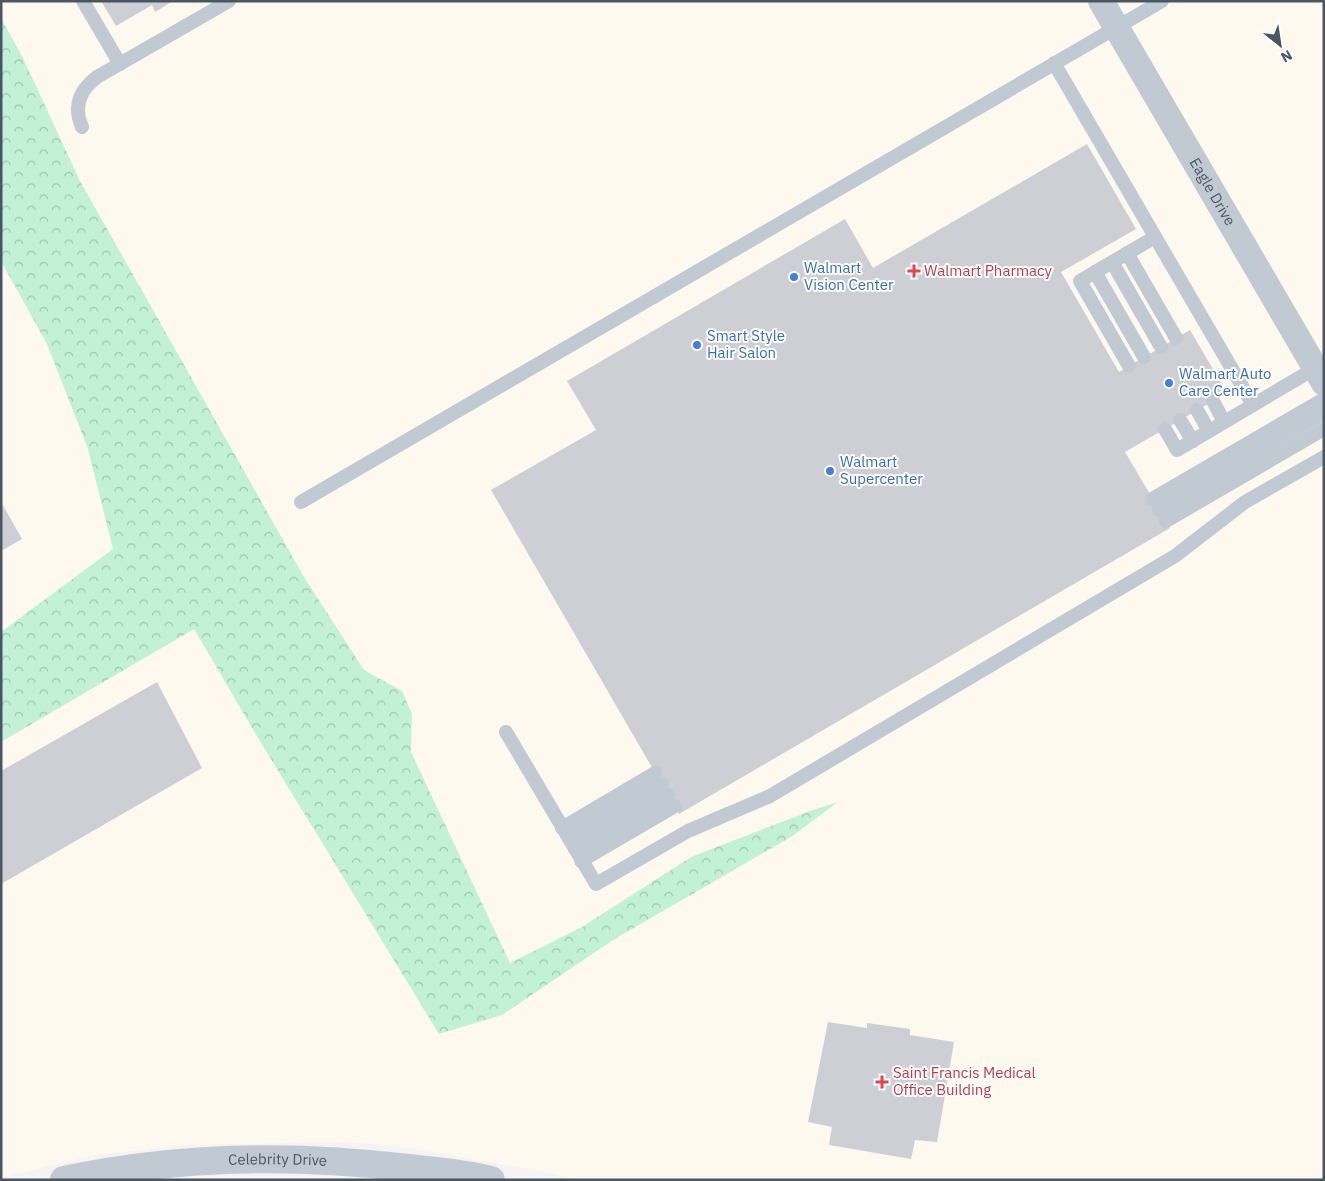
<svg xmlns="http://www.w3.org/2000/svg" width="1325" height="1181" font-family="'IBM Plex Sans',sans-serif">
<defs>
<pattern id="forest-crowns" width="20" height="18" patternUnits="userSpaceOnUse" patternTransform="scale(1.25)"><rect width="20" height="18" fill="#c3f1d5"/><path d="M2 6a3 3 0 1 1 6 0M12 15a3 3 0 1 1 6 0" fill="none" stroke="#a0c6b0"/></pattern>
</defs>
<rect width="100%" height="100%" fill="#f5f3f3"/>
<!-- commercial -->
<polygon fill="#fdf9ef" points="1,1 1324,1 1324,1180 578,1180 540,1171 396,1146 344,1142 188,1145 95,1155 1,1178"/>
<!-- forest -->
<polygon fill="url(#forest-crowns)" points="1,18 23,58 80,181 304,577 364,670 402,691 412,714 411,752 510,963 582,927 691,857 810,811 838,802 791,837 613,940 502,1015 439,1034 258,738 194,629 1,742 1,632 113,549 88,449 47,344 1,261"/>
<!-- building -->
<g fill="#cdcfd5">
<polygon points="101,1 173,1 155,12 152,5 116,26"/>
<polygon points="1087,144 1136,229 1061,272 1119,372 1190,330 1227,393 1125,452 1170,528 679,814 491,490 596,430 567,381 845,219 873,268"/>
<polygon points="1,502 22,539 1,551"/>
<polygon points="157,682 202,768 1,884 1,771"/>
<polygon points="828,1022 867,1028 867,1023 910,1029 910,1035 954,1042 937,1142 915,1140 911,1159 829,1145 832,1127 808,1122"/>
</g>
<g fill="none" stroke-linecap="round" stroke-linejoin="round">
<!-- service -->
<g stroke="#c1cad2" stroke-width="14">
<polyline points="83,1 120,64"/>
<polyline points="1054,63 1253,405"/>
<path d="M82,127c-9,-21 -2,-37 15,-50l132,-76"/>
<polyline points="1127,253 1176,338"/>
<polyline points="1112,262 1161,347"/>
<polyline points="1095,272 1144,357"/>
<polyline points="1129,366 1080,281 1155,237"/>
<polyline points="1213,401 1224,422"/>
<polyline points="1197,410 1209,431"/>
<polyline points="1180,420 1193,441"/>
<polyline points="1165,429 1177,450 1319,366"/>
<polyline points="1152,499 1324,399"/>
<polyline points="301,502 1162,1"/>
<polyline points="1159,510 1324,413"/>
<polyline points="1166,521 1324,429"/>
<polyline points="506,732 596,884 688,831 770,796 1175,556 1245,502 1324,457"/>
<polyline points="562,828 655,773"/>
<polyline points="569,839 662,784"/>
<polyline points="575,849 668,795"/>
<polyline points="581,861 675,806"/>
</g>
<!-- minor -->
<path stroke="#c1cad2" stroke-width="26" id="s1" d="M1101,1l223,382"/>
<!-- tertiary -->
<path stroke="#c1cad2" stroke-width="28" id="s2" d="M64,1180c113,-24 230,-26 344,-12 28,3 56,5 83,12"/>
</g>
<!-- markers -->
<g fill="#e0444e" stroke="#fff" stroke-width="2">
<path d="M911.5 263.5h5v5h5v5h-5v5h-5v-5h-5v-5h5z"/>
<path d="M879.5 1074.5h5v5h5v5h-5v5h-5v-5h-5v-5h5z"/>
</g>
<g fill="#3f7fe0" stroke="#fff" stroke-width="2">
<circle cx="794" cy="277" r="5"/>
<circle cx="697" cy="345" r="5"/>
<circle cx="1169" cy="383" r="5"/>
<circle cx="830" cy="471" r="5"/>
</g>
<g text-anchor="middle" stroke-width="4" stroke-linejoin="round" paint-order="stroke">
<!-- street labels -->
<g font-size="15" fill="#4a5661" stroke="#fff">
<text dy="5" stroke="none"><textPath href="#s1" startOffset="221">Eagle Drive</textPath></text>
<text dy="5" stroke="none"><textPath href="#s2" startOffset="215">Celebrity Drive</textPath></text>
</g>
<!-- shop labels -->
<g font-size="15" fill="#366cbe" stroke="#fff" text-anchor="start">
<text x="804" y="273">Walmart<tspan x="804" dy="17">Vision Center</tspan></text>
<text x="707" y="341">Smart Style<tspan x="707" dy="17">Hair Salon</tspan></text>
<text x="1179" y="379">Walmart Auto<tspan x="1179" dy="17">Care Center</tspan></text>
<text x="840" y="467">Walmart<tspan x="840" dy="17">Supercenter</tspan></text>
</g>
<!-- health labels -->
<g font-size="15" fill="#be3a42" stroke="#fff" text-anchor="start">
<text x="924" y="276">Walmart Pharmacy</text>
<text x="893" y="1078">Saint Francis Medical<tspan x="893" dy="17">Office Building</tspan></text>
</g>
</g>
<!-- border -->
<rect width="1325" height="1181" fill="none" stroke="#4a5661" stroke-width="5"/>
<!-- north arrow -->
<g transform="translate(1280 45) rotate(150)" stroke="#ffffff" stroke-width="4" paint-order="stroke">
<path d="M0-4L9 19L0 12L-9 19Z" fill="#4a5661"/>
<text y="-8" font-size="14" font-weight="bold" text-anchor="middle" fill="#4a5661">N</text>
</g>
</svg>
